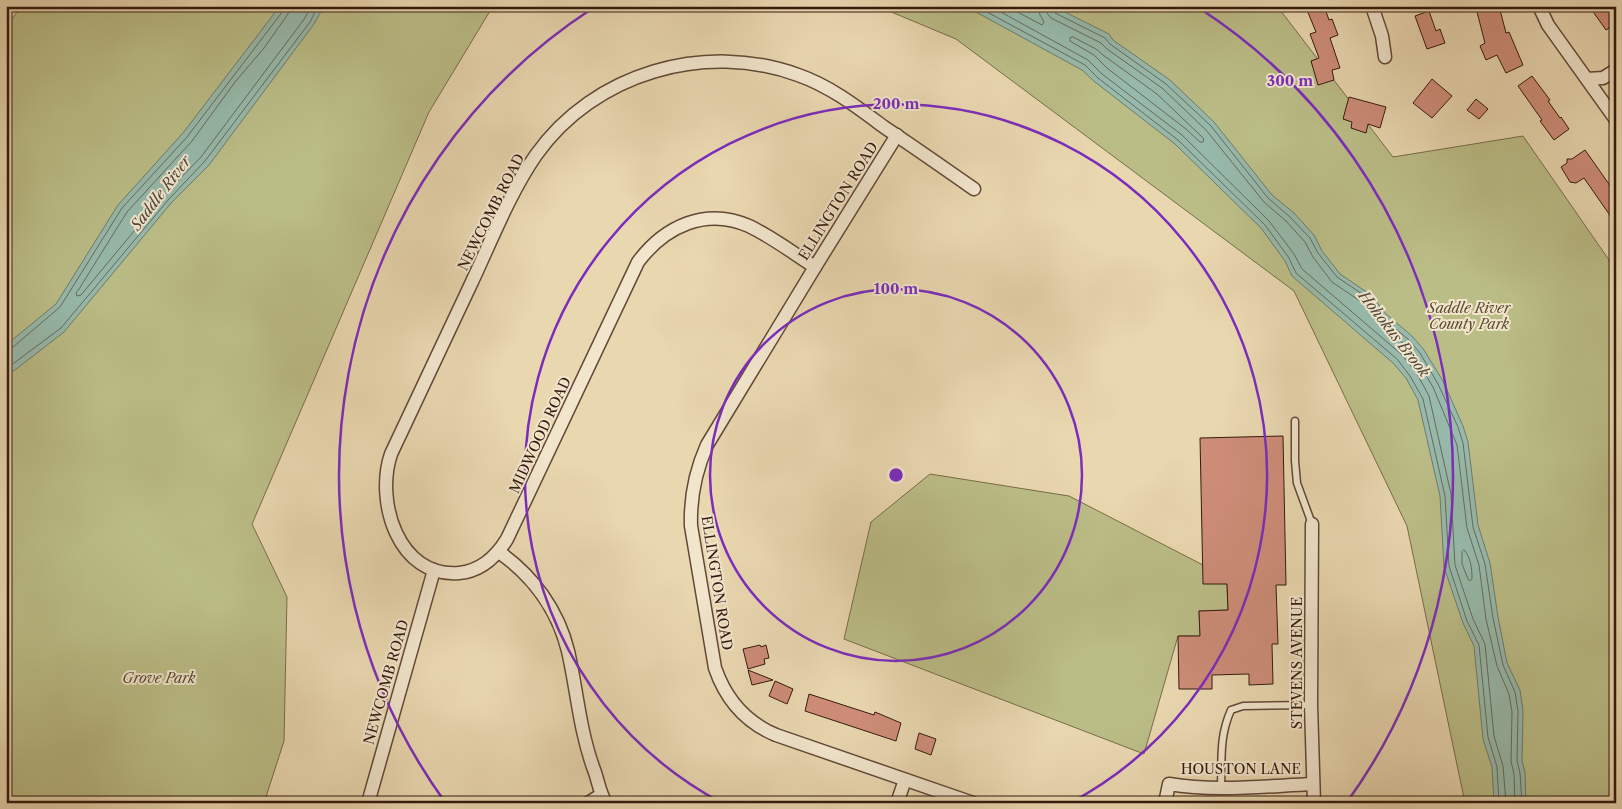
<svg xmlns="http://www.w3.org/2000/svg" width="1622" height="809" font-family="'Libre Caslon Text',serif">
<rect width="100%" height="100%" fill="#e9d7b0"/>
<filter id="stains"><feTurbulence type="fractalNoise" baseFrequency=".004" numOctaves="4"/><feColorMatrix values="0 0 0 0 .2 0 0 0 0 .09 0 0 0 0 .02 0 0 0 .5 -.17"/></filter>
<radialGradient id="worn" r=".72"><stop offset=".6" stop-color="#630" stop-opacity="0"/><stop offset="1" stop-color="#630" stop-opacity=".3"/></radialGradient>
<!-- green -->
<g fill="#bbbd87" stroke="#786b4a">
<polygon points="21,6 493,6 429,112 252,524 287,597 284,741 264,803 6,803 6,28"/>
<polygon points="877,6 1277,6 1393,157 1523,136 1616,270 1616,803 1465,803 1407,526 1294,291 956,39"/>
<polygon points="930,474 1069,496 1203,565 1227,584 1228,610 1199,611 1200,636 1178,636 1144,754 844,639 871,522"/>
</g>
<!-- water -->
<g fill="#97baac" stroke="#707a6d">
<polygon points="280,6 324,6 314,24 209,165 172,202 64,332 15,370 6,375 6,345 56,304 118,205 183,133"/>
<polygon points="965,6 1053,6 1109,34 1113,40 1170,80 1214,122 1272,195 1294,213 1314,235 1322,251 1340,274 1371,295 1386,314 1412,336 1424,350 1443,381 1463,426 1468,442 1478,525 1490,563 1498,617 1507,663 1520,690 1523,711 1522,761 1525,772 1526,803 1494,803 1492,767 1483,739 1474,646 1463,623 1444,567 1440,496 1418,400 1406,378 1393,363 1292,276 1285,261 1261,228 1175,144 1095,82 1082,70"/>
</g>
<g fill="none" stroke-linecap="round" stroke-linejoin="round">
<!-- shore -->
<g stroke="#666a5d" stroke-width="1">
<polyline points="290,6 288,14 264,48 235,82 192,141 127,212 79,289 76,293 77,296 81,295 164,195 201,157 305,18 311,6"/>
<polyline points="976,6 1085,65 1098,78 1178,140 1265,225 1289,258 1296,273 1397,359 1410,376 1423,399 1445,496 1449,566 1467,621 1479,645 1488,737 1497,767 1499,803"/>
<polyline points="990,6 1088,60 1102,74 1182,135 1269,221 1294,254 1302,269 1401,354 1416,372 1429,396 1451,494 1455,565 1473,619 1485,644 1494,736 1503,766 1506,803"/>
<polyline points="1006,6 1042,25 1044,22 1040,15 1038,6"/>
<polyline points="1046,6 1047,13 1051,18 1101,43 1107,49 1162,88 1206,130 1264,202 1286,221 1305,242 1313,257 1332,282 1363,303 1378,322 1404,344 1415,357 1433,387 1457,445 1467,528 1479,565 1486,619 1497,666 1509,694 1512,712 1511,761 1514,774 1515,803"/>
<polyline points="1052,6 1055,13 1105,38 1110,44 1166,84 1211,126 1268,198 1290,217 1310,238 1318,253 1337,277 1368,298 1382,318 1408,339 1420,353 1438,384 1458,427 1463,443 1473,527 1485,564 1493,618 1503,665 1515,692 1518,711 1517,761 1520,773 1522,803"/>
<polygon points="1073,37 1096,49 1103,55 1157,94 1200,135 1204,139 1203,142 1200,142 1186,129 1107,68 1094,55 1070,41 1070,38"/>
<polyline points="6,349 13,347 60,307 122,208 187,137 283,11 284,6"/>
<polyline points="6,369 61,328 169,199 205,161 310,22 318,6"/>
<path d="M1464,550c7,7 8,19 8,29l-2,2 -2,-2 -6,-15v-12z"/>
</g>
</g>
<!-- building -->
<g fill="#ce8d79" stroke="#35190e">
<polygon points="1317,6 1324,6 1329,20 1332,19 1338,35 1330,38 1340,68 1332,70 1334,80 1318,85 1311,61 1319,58 1310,34 1316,32 1307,10"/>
<polygon points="1482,6 1499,6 1506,33 1509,32 1523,65 1506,73 1497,55 1486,60 1480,46 1485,43 1477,12 1483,10"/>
<polygon points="1589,6 1609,6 1616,17 1616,24 1606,30"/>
<polygon points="1429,11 1436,31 1440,29 1445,43 1427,49 1415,16"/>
<polygon points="1532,76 1550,100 1548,101 1560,118 1561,117 1569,129 1554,140 1540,121 1542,120 1518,86"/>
<polygon points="1432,79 1452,96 1432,118 1413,103"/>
<polygon points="1349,97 1386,107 1380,128 1368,124 1366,133 1351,128 1352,122 1343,119"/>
<polygon points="1476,99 1488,109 1479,119 1467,110"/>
<polygon points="1585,150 1616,194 1616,224 1584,178 1576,183 1570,182 1561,167 1567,163 1567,159 1572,159"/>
<polygon points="1283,436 1286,585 1276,585 1278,644 1272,644 1273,684 1249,685 1249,674 1212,675 1212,689 1179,689 1178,636 1200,636 1199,611 1228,610 1227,584 1203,584 1200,438"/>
<polygon points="760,645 761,647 766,645 769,658 764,659 765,664 748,669 743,649"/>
<polygon points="748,670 773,680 752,685"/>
<polygon points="775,681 793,689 787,704 769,696"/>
<polygon points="809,694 874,715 875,712 901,723 896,741 805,711"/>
<polygon points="919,733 936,739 931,755 915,749"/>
</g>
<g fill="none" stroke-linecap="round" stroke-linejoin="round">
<defs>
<g id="lane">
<polyline points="1295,421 1295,461 1297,483 1312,524"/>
<path d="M1221,787c1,-28 -2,-50 10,-77l12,-4 68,-1"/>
</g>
<g id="street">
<polyline points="1372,6 1382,36 1385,57"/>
<polyline points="1539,6 1548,25 1616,120"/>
<polyline points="1587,79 1603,78 1616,70"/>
<path d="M897,135l-82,132 -108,178c-12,27 -17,52 -16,81l24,142c11,32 30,54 61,67l197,68"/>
<path d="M815,267c-22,-14 -43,-30 -66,-41 -43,-19 -84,0 -111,36l-131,277c-11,18 -26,32 -48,34 -61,5 -84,-72 -68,-119 26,-56 53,-112 79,-168 20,-42 39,-92 66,-131 58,-82 169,-114 262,-80 32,11 59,32 86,52 30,20 60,41 90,62"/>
<polyline points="1312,524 1311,705 1314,803"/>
<path d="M499,552c34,24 59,58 69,99 9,39 11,76 25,116 5,12 6,25 13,36"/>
<polyline points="368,803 434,570"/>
<polyline points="588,803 601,795"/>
<polyline points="897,803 905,780"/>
<path d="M1165,803l4,-19c47,8 97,2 144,0"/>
</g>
</defs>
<!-- lane casing -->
<use href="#lane" stroke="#624836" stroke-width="9"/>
<!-- street casing -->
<use href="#street" stroke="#624836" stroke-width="15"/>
<!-- lane -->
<use href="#lane" stroke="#f1e5cc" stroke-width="6"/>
<!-- street -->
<use href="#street" stroke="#f1e5cc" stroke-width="12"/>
</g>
<!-- distance rings -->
<g fill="none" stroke="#7b2cbf" stroke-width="2.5">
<circle cx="896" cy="475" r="186"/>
<path d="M722 803A371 371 0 1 1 1070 803"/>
<path d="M445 802A557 557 0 0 1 593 8M1199 8A557 557 0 0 1 1347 802"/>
</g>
<g text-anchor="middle" stroke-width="4" stroke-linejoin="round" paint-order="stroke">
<!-- street labels -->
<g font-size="14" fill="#35190e" stroke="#f1e5cc">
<text transform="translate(838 201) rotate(-58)" y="5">ELLINGTON ROAD</text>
<text transform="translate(491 212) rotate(-63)" y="5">NEWCOMB ROAD</text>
<text transform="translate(540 435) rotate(-65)" y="5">MIDWOOD ROAD</text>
<text transform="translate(717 583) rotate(81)" y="5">ELLINGTON ROAD</text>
<text transform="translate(1297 663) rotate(-90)" y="5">STEVENS AVENUE</text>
<text transform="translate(386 682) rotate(-74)" y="5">NEWCOMB ROAD</text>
<text x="1241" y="774">HOUSTON LANE</text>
</g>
<!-- park labels -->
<g font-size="14" font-style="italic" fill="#5d4a32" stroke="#f1e5cc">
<text x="1469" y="313">Saddle River<tspan x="1469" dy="16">County Park</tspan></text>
<text x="159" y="683">Grove Park</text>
</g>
<!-- water labels -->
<g font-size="15" font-style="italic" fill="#52493d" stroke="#f1e5cc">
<text transform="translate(161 193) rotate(-53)" y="5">Saddle River</text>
<text transform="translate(1394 334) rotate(52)" y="5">Hohokus Brook</text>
</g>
</g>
<circle cx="896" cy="475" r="8" fill="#7b2cbf" stroke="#f1e5cc" stroke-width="2.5"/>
<g font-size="15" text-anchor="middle" font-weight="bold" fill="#7b2cbf" stroke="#f1e5cc" stroke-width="4" stroke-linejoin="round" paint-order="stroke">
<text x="1290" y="86">300 m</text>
<text x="896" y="109">200 m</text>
<text x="896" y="294">100 m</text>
</g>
<!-- margin -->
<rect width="1622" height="809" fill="none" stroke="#e9d7b0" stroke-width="25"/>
<rect x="8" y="8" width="1607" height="794" fill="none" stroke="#35190e" stroke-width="2.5"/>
<rect x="12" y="12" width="1597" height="784" fill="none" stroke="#35190e"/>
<rect width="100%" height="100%" filter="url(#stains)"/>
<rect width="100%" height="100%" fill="url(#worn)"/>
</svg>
